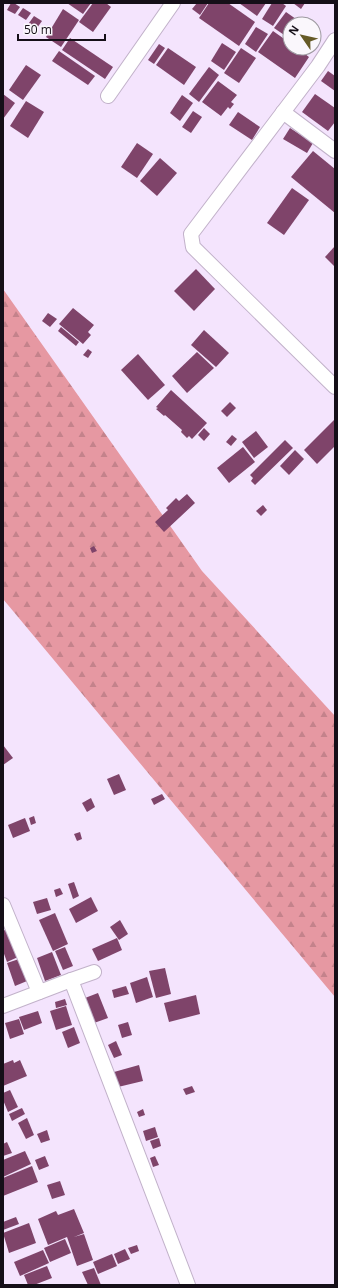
<svg xmlns="http://www.w3.org/2000/svg" width="338" height="1288" font-family="'Open Sans',sans-serif">
<defs>
<pattern id="forest-firs" width="22" height="20" patternUnits="userSpaceOnUse"><rect width="22" height="20" fill="#e698a2"/><path d="M5 1l3.5 6h-7zM16 11l3.5 6h-7z" fill="#c4828b"/></pattern>
</defs>
<rect width="100%" height="100%" fill="#f4e4fd"/>
<!-- forest -->
<polygon fill="url(#forest-firs)" points="3,289 202,571 335,716 335,997 3,599"/>
<!-- building -->
<g fill="#7f446a">
<polygon points="11,3 14,3 20,7 15,14 7,10"/>
<polygon points="67,3 91,3 83,14"/>
<polygon points="93,3 106,3 111,7 93,32 79,22"/>
<polygon points="197,3 208,3 200,15 192,9"/>
<polygon points="209,3 228,3 255,22 239,46 199,18"/>
<polygon points="239,3 266,3 257,16"/>
<polygon points="272,3 282,3 286,6 273,26 262,19"/>
<polygon points="293,3 305,3 301,9"/>
<polygon points="23,8 31,13 26,20 18,15"/>
<polygon points="63,9 79,20 61,47 46,37"/>
<polygon points="286,12 303,24 290,24 290,39 274,28"/>
<polygon points="34,16 42,21 37,28 29,23"/>
<polygon points="256,27 268,34 256,52 245,44"/>
<polygon points="273,31 290,43 290,48 297,48 309,57 295,78 258,52"/>
<polygon points="70,38 113,67 105,79 62,50"/>
<polygon points="222,43 236,52 224,70 211,61"/>
<polygon points="159,44 165,48 154,64 148,60"/>
<polygon points="168,48 196,67 184,85 156,65"/>
<polygon points="241,48 256,58 239,83 224,73"/>
<polygon points="59,51 95,76 88,85 52,61"/>
<polygon points="26,65 41,75 23,100 9,90"/>
<polygon points="209,67 219,75 199,102 189,94"/>
<polygon points="328,71 335,76 335,91 321,81"/>
<polygon points="218,81 237,95 231,102 234,104 230,109 228,107 221,116 202,102"/>
<polygon points="3,94 15,103 3,119"/>
<polygon points="315,94 335,108 335,122 328,131 302,112"/>
<polygon points="182,95 193,103 180,121 170,113"/>
<polygon points="26,101 44,112 28,138 10,126"/>
<polygon points="193,111 202,117 191,133 182,127"/>
<polygon points="238,112 260,127 252,140 229,125"/>
<polygon points="290,128 313,143 307,153 283,139"/>
<polygon points="137,143 153,154 137,178 121,167"/>
<polygon points="313,151 335,169 335,213 291,177"/>
<polygon points="160,158 177,173 157,196 140,181"/>
<polygon points="292,188 309,200 284,235 267,223"/>
<polygon points="335,246 335,267 325,257"/>
<polygon points="196,269 215,289 194,311 174,291"/>
<polygon points="73,308 94,325 88,332 91,335 83,344 59,324"/>
<polygon points="48,313 57,319 50,327 42,321"/>
<polygon points="61,327 79,342 76,346 58,331"/>
<polygon points="204,330 229,353 216,367 191,345"/>
<polygon points="88,349 92,352 88,358 83,355"/>
<polygon points="197,352 214,368 187,393 172,376"/>
<polygon points="138,354 165,385 148,400 121,370"/>
<polygon points="171,390 207,423 192,439 189,436 187,438 181,432 182,430 165,415 164,416 156,409 158,408 156,407"/>
<polygon points="230,402 236,408 227,417 221,411"/>
<polygon points="335,419 335,446 317,464 304,450"/>
<polygon points="204,428 210,434 204,441 198,435"/>
<polygon points="256,431 268,447 254,458 242,442"/>
<polygon points="232,435 237,439 231,446 226,442"/>
<polygon points="285,440 293,448 255,485 251,481 253,478 250,475"/>
<polygon points="243,447 255,462 229,483 217,468"/>
<polygon points="295,450 304,459 289,475 280,466"/>
<polygon points="187,494 195,503 164,532 155,522 168,510 166,508 176,498 179,501"/>
<polygon points="263,505 267,510 261,516 256,511"/>
<polygon points="94,546 97,551 92,553 90,548"/>
<polygon points="3,745 13,758 3,765"/>
<polygon points="119,774 126,790 114,795 107,779"/>
<polygon points="162,794 165,799 154,805 151,799"/>
<polygon points="91,798 95,807 87,812 82,803"/>
<polygon points="34,816 36,823 31,825 29,818"/>
<polygon points="25,818 30,831 13,838 8,825"/>
<polygon points="80,832 82,839 77,841 74,834"/>
<polygon points="74,882 79,896 73,899 68,884"/>
<polygon points="60,888 63,894 56,897 54,890"/>
<polygon points="91,897 98,911 76,923 69,909"/>
<polygon points="47,898 51,910 37,914 33,902"/>
<polygon points="55,913 68,944 53,951 39,920"/>
<polygon points="120,920 128,934 119,940 110,927"/>
<polygon points="7,929 18,957 7,962 3,951 3,931"/>
<polygon points="117,938 122,950 98,961 92,949"/>
<polygon points="65,947 73,966 63,970 55,951"/>
<polygon points="52,952 61,975 45,981 37,958"/>
<polygon points="19,959 27,981 15,986 7,963"/>
<polygon points="165,968 171,994 156,998 149,971"/>
<polygon points="147,977 153,997 136,1003 130,983"/>
<polygon points="126,986 129,994 114,998 112,990"/>
<polygon points="98,993 108,1018 94,1023 85,998"/>
<polygon points="196,995 200,1014 169,1022 164,1003"/>
<polygon points="65,999 67,1005 56,1008 55,1002"/>
<polygon points="66,1006 72,1025 56,1030 50,1011"/>
<polygon points="38,1011 42,1023 24,1030 19,1017"/>
<polygon points="19,1019 24,1034 10,1039 5,1023"/>
<polygon points="128,1022 132,1035 122,1038 118,1025"/>
<polygon points="74,1027 80,1043 68,1048 62,1032"/>
<polygon points="116,1041 122,1055 114,1058 108,1045"/>
<polygon points="13,1060 14,1063 20,1060 27,1076 3,1086 3,1064"/>
<polygon points="139,1065 143,1081 118,1087 114,1072"/>
<polygon points="192,1086 195,1092 186,1095 183,1089"/>
<polygon points="10,1090 18,1107 8,1112 3,1100 3,1093"/>
<polygon points="22,1108 25,1114 12,1121 9,1114"/>
<polygon points="143,1109 145,1115 139,1117 137,1112"/>
<polygon points="27,1118 34,1135 26,1139 18,1123"/>
<polygon points="155,1127 158,1137 146,1141 143,1131"/>
<polygon points="47,1130 50,1140 41,1143 37,1134"/>
<polygon points="159,1138 161,1146 153,1149 150,1141"/>
<polygon points="7,1142 12,1153 3,1156 3,1144"/>
<polygon points="25,1151 31,1164 3,1177 3,1160"/>
<polygon points="45,1156 49,1166 39,1170 35,1160"/>
<polygon points="155,1156 159,1165 153,1167 150,1158"/>
<polygon points="32,1166 38,1182 3,1196 3,1178"/>
<polygon points="60,1181 65,1195 52,1199 47,1185"/>
<polygon points="74,1209 84,1233 74,1237 84,1234 93,1260 77,1266 67,1237 48,1245 38,1219 56,1211 58,1215"/>
<polygon points="16,1217 19,1224 3,1230 3,1222"/>
<polygon points="29,1223 36,1243 9,1253 3,1233"/>
<polygon points="65,1239 71,1253 50,1262 44,1248"/>
<polygon points="137,1245 139,1251 131,1254 128,1248"/>
<polygon points="125,1249 130,1259 118,1264 114,1254"/>
<polygon points="43,1250 49,1263 20,1276 14,1262"/>
<polygon points="112,1254 117,1266 98,1274 93,1262"/>
<polygon points="47,1266 52,1278 34,1285 28,1285 24,1275"/>
<polygon points="94,1268 101,1285 88,1285 82,1272"/>
</g>
<g fill="none" stroke-linecap="round" stroke-linejoin="round">
<defs>
<g id="minor">
<polyline points="335,40 318,66 191,234 193,247 335,387"/>
<polyline points="108,96 173,3"/>
<polyline points="283,112 335,151"/>
<polyline points="3,905 39,992"/>
<polyline points="71,980 188,1285"/>
<polyline points="3,1006 71,980 94,972"/>
</g>
</defs>
<!-- minor casing -->
<use href="#minor" stroke="#c2b2ca" stroke-width="16"/>
<!-- minor -->
<use href="#minor" stroke="#fff" stroke-width="14"/>
</g>
<!-- border -->
<rect width="338" height="1288" fill="none" stroke="#150f18" stroke-width="8"/>
<!-- north arrow -->
<g transform="translate(302 36) rotate(304)"><circle r="19" fill="#faf7fc" stroke="#9e9aa1"/>
<path d="M0-3L7 15L0 10L-7 15Z" fill="#655a27"/>
<text y="-6" font-size="11" font-weight="bold" text-anchor="middle" fill="#150f18">N</text>
</g>
<!-- scale -->
<path d="M18 34v6h87v-6" fill="none" stroke="#150f18" stroke-width="2"/>
<text x="24" y="34" font-size="12" fill="#150f18" stroke="#faf7fc" stroke-width="3" paint-order="stroke">50 m</text>
</svg>
